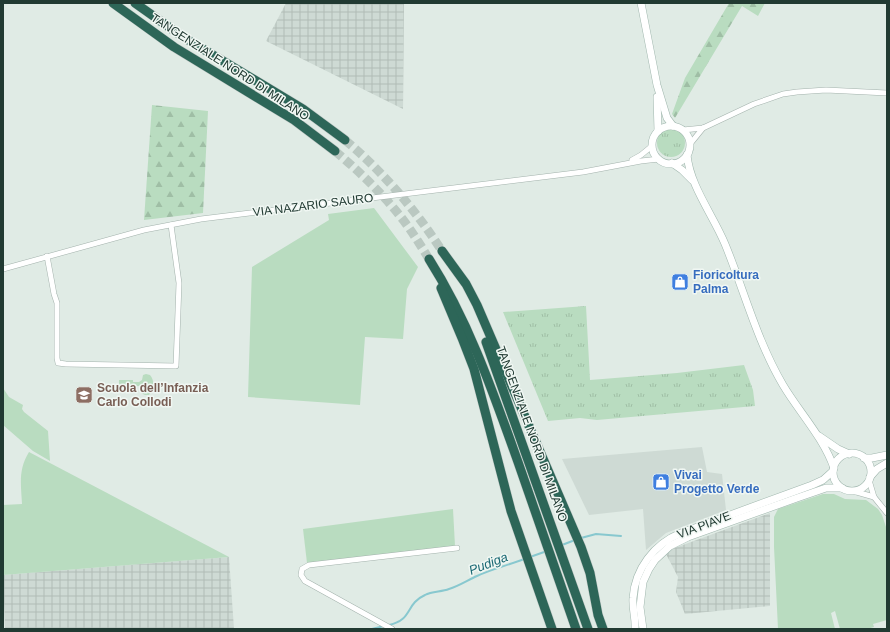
<svg xmlns="http://www.w3.org/2000/svg" width="890" height="632" font-family="Arial,sans-serif">
<defs>
<pattern id="industrial-grid" width="8" height="8" patternUnits="userSpaceOnUse"><rect width="8" height="8" fill="#cedad4"/><path d="M0 4h8M4 0v8" fill="none" stroke="#b1bcb6"/></pattern>
<pattern id="grass-tufts" width="24" height="20" patternUnits="userSpaceOnUse"><rect width="24" height="20" fill="#b9dcc0"/><path d="M3 7l-1-3M5 7V3M7 7l1-3M15 17l-1-3M17 17v-4M19 17l1-3" fill="none" stroke="#9fbea5"/></pattern>
<pattern id="forest-firs" width="22" height="20" patternUnits="userSpaceOnUse"><rect width="22" height="20" fill="#b9dcc0"/><path d="M5 1l3.5 6h-7zM16 11l3.5 6h-7z" fill="#9fbea5"/></pattern>
</defs>
<rect width="100%" height="100%" fill="#e0ebe5"/>
<!-- built -->
<polygon fill="#cedad4" points="702,447 707,472 722,474 726,510 666,533 646,550 643,509 589,515 562,459"/>
<!-- industrial -->
<g fill="url(#industrial-grid)">
<polygon points="286,3 404,3 403,109 266,41"/>
<polygon points="770,513 770,606 685,614 676,592 678,577 666,554 672,549"/>
<polygon points="229,557 234,629 5,629 3,575"/>
</g>
<!-- grass -->
<g fill="url(#grass-tufts)">
<circle cx="671" cy="143" r="14"/>
<polygon points="586,306 590,380 677,373 744,365 753,390 755,406 597,420 580,418 548,421 503,312"/>
</g>
<!-- forest -->
<g fill="url(#forest-firs)">
<polygon points="729,3 765,3 758,16 742,6 675,118 672,114 685,78"/>
<polygon points="152,105 208,111 203,213 144,220"/>
</g>
<!-- green -->
<g fill="#b9dcc0">
<polygon points="374,208 418,267 407,289 403,339 365,337 360,405 248,397 252,267 329,220 328,214"/>
<path d="M146,374l4,1c5,6 4,14 -1,20h-4l-4,-2 -2,-7h-6v6h-18v-7h4v-5h14v2h6l3,-2 1,-5z"/>
<polygon points="3,388 9,397 23,405 22,409 24,412 48,431 50,461 33,451 3,425"/>
<path d="M29,452l200,105 -226,18v-70l19,-1c-1,-20 -4,-34 7,-52z"/>
<polygon points="823,494 834,494 845,499 866,500 878,509 882,515 887,530 887,620 873,624 874,627 867,629 840,629 835,611 831,613 835,629 778,629 774,547 774,517 778,509"/>
<polygon points="453,509 455,546 307,563 303,529"/>
</g>
<g fill="none" stroke-linecap="round" stroke-linejoin="round">
<!-- stream -->
<g stroke="#88c8cf" stroke-width="2">
<polyline points="581,538 596,534 621,536"/>
<polyline points="562,545 575,540"/>
<polyline points="530,557 547,551"/>
<path d="M389,625c24,-5 16,-21 36,-30 7,-4 16,-3 24,-6 10,-3 19,-9 28,-13 15,-7 32,-11 47,-17"/>
<polyline points="372,629 384,626"/>
</g>
<!-- highway-tunnel -->
<g stroke="#bac8c1" stroke-width="9" stroke-dasharray="9 4.5" stroke-linecap="butt">
<path d="M345,140c38,32 70,69 97,111"/>
<path d="M335,151c25,21 49,44 69,70 9,12 17,25 25,38"/>
</g>
<defs>
<g id="street">
<polyline points="683,130 703,128 754,104 783,94 797,92 826,90 887,93"/>
<polyline points="690,144 703,128"/>
<polyline points="632,160 641,155 652,146"/>
<polyline points="47,256 54,294 57,303 57,358 58,363 66,364 176,366 179,283 171,225"/>
<polyline points="3,269 144,230 201,219 583,172 641,161 659,159"/>
<polyline points="869,480 874,497 887,513"/>
<polyline points="853,491 874,497"/>
<polyline points="392,629 305,581 301,575 302,569 309,565 457,548"/>
</g>
<g id="secondary">
<polyline points="641,3 657,85 667,118 673,126"/>
<polyline points="657,97 658,131"/>
<circle cx="671" cy="145" r="19"/>
<path d="M687,155c3,31 26,60 38,89 19,46 32,97 58,141 16,27 40,52 51,83"/>
<polyline points="672,163 682,170 692,180"/>
<polyline points="819,436 838,449 849,454"/>
<circle cx="852" cy="472" r="19"/>
<polyline points="864,458 872,458 887,455"/>
<polyline points="870,477 877,469 887,463"/>
<path d="M635,629c1,-10 -3,-21 -2,-31 2,-29 21,-54 48,-65l131,-48 11,-5 10,-9"/>
<polyline points="643,629 640,607 643,582 649,569 655,560 670,546 688,537 797,498 826,488 842,488"/>
</g>
<g id="highway">
<polyline points="113,3 174,47 294,120 335,151"/>
<polyline points="135,3 183,37 303,109 345,140"/>
<polyline points="442,251 466,284 477,305 581,547 590,573 598,615 603,629"/>
<path d="M429,259c40,63 64,133 89,203 19,56 39,111 58,167"/>
<polyline points="441,288 462,338 474,369 511,511 552,629"/>
<polyline points="486,342 588,629"/>
</g>
</defs>
<!-- street casing -->
<use href="#street" stroke="#a3b2ac" stroke-width="6"/>
<!-- secondary casing -->
<use href="#secondary" stroke="#9fb6ad" stroke-width="8"/>
<!-- highway casing -->
<use href="#highway" stroke="#c1c8c6" stroke-width="10"/>
<!-- street -->
<use href="#street" stroke="#fff" stroke-width="5"/>
<!-- secondary -->
<use href="#secondary" stroke="#fff" stroke-width="7"/>
<!-- highway -->
<use href="#highway" stroke="#2d6658" stroke-width="9"/>
</g>
<!-- icons -->
<defs>
<symbol id="shop-square" viewBox="-11 -11 22 22"><rect x="-9" y="-9" width="18" height="18" rx="4" fill="#3f7fe0" stroke="#f0f7f3"/><path d="M-5-2.5h2.3a2.7 3.5 0 0 1 5.4 0H5L5.5 6h-11ZM-1.5-2.5h3a1.5 2.3 0 0 0-3 0Z" fill="#fff"/></symbol>
<symbol id="school-square" viewBox="-11 -11 22 22"><rect x="-9" y="-9" width="18" height="18" rx="4" fill="#8d6e63" stroke="#f0f7f3"/><path d="M0-5L7-2L0 1L-7-2ZM-4 1L0 2.5L4 1V4Q0 6-4 4Z" fill="#fff"/></symbol>
</defs>
<g fill-rule="evenodd">
<use href="#shop-square" x="670" y="272" width="20" height="20"/>
<use href="#school-square" x="74" y="385" width="20" height="20"/>
<use href="#shop-square" x="651" y="472" width="20" height="20"/>
</g>
<g text-anchor="middle" stroke-width="3" stroke-linejoin="round" paint-order="stroke">
<!-- street labels -->
<g font-size="12" fill="#213a32" stroke="#f0f7f3">
<text transform="translate(230 67) rotate(33)" y="4">TANGENZIALE NORD DI MILANO</text>
<text transform="translate(313 205) rotate(-7)" y="4">VIA NAZARIO SAURO</text>
<text transform="translate(532 434) rotate(70)" y="4">TANGENZIALE NORD DI MILANO</text>
<text transform="translate(704 525) rotate(-21)" y="4">VIA PIAVE</text>
</g>
<!-- shop labels -->
<g font-size="12" font-weight="bold" fill="#366cbe" stroke="#f0f7f3" text-anchor="start">
<text x="693" y="279">Fioricoltura<tspan x="693" dy="14">Palma</tspan></text>
<text x="674" y="479">Vivai<tspan x="674" dy="14">Progetto Verde</tspan></text>
</g>
<!-- education labels -->
<g font-size="12" font-weight="bold" fill="#785e54" stroke="#f0f7f3" text-anchor="start">
<text x="97" y="392">Scuola dell’Infanzia<tspan x="97" dy="14">Carlo Collodi</tspan></text>
</g>
<!-- water labels -->
<g font-size="13" font-style="italic" fill="#1c6a75" stroke="#f0f7f3">
<text transform="translate(488 563) rotate(-21)" y="5">Pudiga</text>
</g>
</g>
<!-- border -->
<rect width="890" height="632" fill="none" stroke="#213a32" stroke-width="8"/>
</svg>
